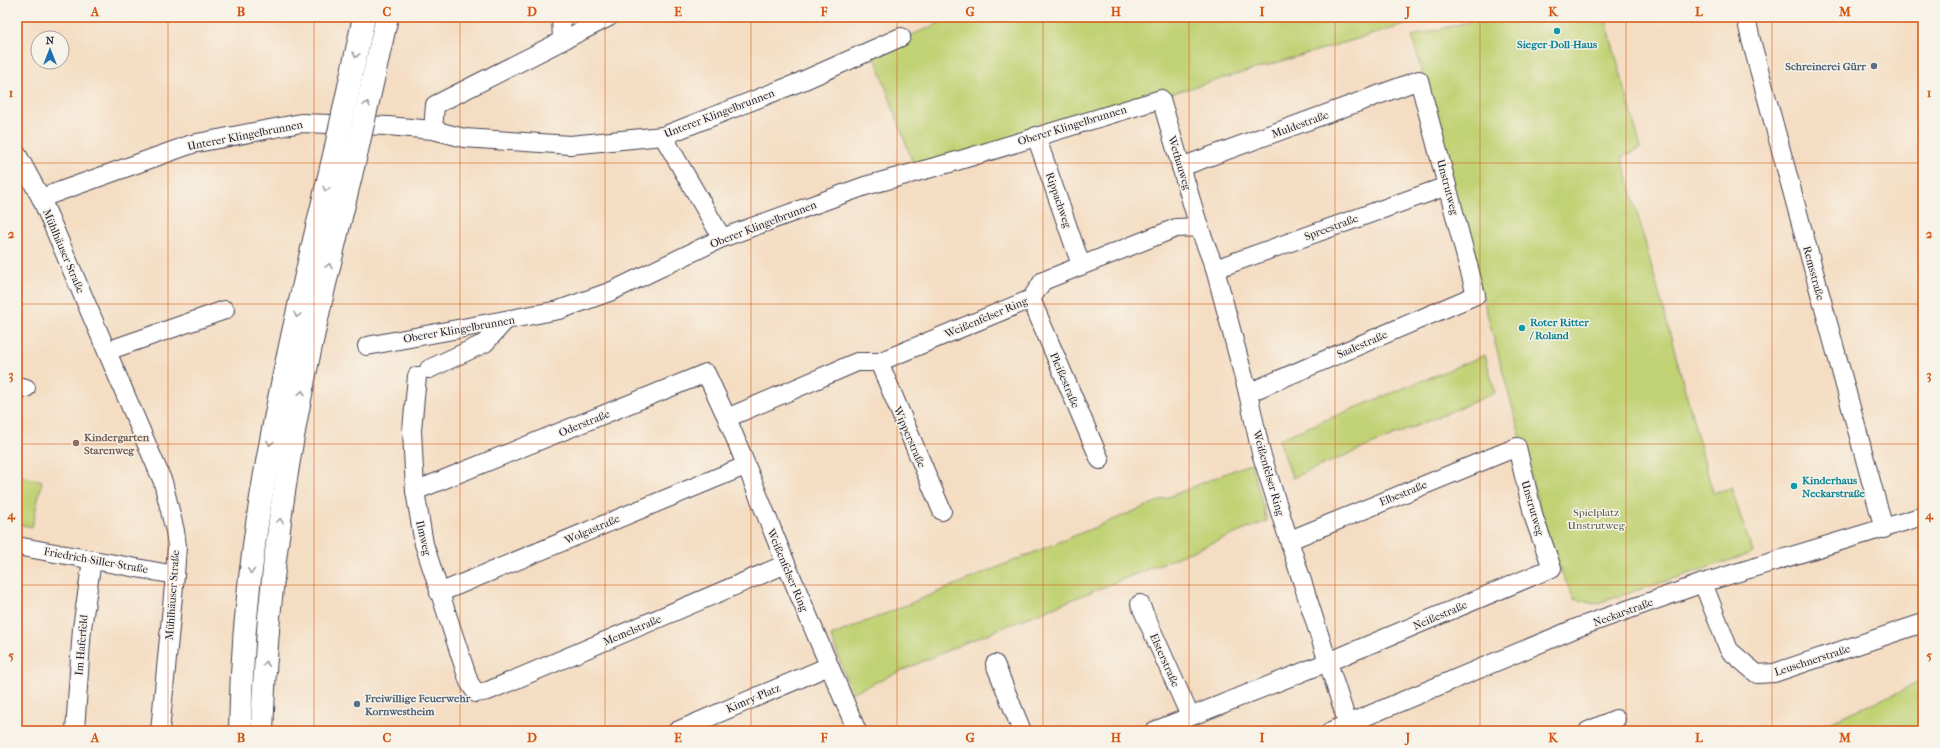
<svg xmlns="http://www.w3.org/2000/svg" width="1940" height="748" font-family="'IM FELL French Canon',serif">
<rect width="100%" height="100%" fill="#f7f3e8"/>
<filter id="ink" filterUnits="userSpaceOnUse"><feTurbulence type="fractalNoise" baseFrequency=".025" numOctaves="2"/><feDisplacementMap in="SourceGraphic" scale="8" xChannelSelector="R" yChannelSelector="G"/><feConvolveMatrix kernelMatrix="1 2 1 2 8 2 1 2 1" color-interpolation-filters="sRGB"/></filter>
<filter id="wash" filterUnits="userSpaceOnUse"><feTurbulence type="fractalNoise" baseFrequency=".012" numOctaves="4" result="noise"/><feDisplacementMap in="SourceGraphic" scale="16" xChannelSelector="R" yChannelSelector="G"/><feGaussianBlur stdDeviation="0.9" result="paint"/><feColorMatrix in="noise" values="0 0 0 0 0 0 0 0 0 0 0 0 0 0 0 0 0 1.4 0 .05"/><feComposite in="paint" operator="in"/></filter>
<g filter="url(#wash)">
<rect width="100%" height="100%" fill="#f4ddc2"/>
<!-- green -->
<g fill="#c1d275" stroke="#727a58">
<polygon points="953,17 1436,17 1408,24 915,169 873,52"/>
<polygon points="1489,17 1605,17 1641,148 1622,157 1713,493 1731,488 1753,553 1595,604 1574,599 1551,550 1412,36"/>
<polygon points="1485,355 1495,393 1292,478 1279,439"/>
<polygon points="1251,463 1267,521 967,642 851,693 831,636"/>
<polygon points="17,475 42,481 32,527 17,524"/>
<polygon points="1923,678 1923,731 1808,731 1901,691"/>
</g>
</g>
<g filter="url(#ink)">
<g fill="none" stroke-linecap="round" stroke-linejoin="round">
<defs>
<g id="minor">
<polyline points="561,17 562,40"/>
<polyline points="1746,17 1751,40 1884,529"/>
<polyline points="433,130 435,105 609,17"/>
<polyline points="663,136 722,238"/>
<polyline points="1036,136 1081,265"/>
<polyline points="17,154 41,198 163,482 175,531 177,546 175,575 160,731"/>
<polyline points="1181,167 1419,80 1476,295 1248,393"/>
<polyline points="41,198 192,144 301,123 388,126 433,130 464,138 570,145 663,136 800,82 901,37"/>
<polyline points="1215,269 1447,186"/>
<polyline points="1031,299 1100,460"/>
<polyline points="367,346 559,310 612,291 722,238 865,186 957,161 1161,99 1199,227"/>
<polyline points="107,351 225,310"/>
<polyline points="879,362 942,511"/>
<polyline points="429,369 485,343 505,321"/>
<polyline points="417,376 412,430 415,491 424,544 469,682 476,693 488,691 786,564"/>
<polyline points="17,386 26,388"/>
<polyline points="415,491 706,373 727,418"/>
<polyline points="17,546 175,575"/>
<polyline points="1703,583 1729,650 1757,674 1774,673 1923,623"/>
<polyline points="439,593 745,466"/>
<polyline points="1140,604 1190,716"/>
<polyline points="995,664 1022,731"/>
<polyline points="75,731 82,628 92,560"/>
<polyline points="677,731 829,666"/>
<polyline points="857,731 786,564 727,418 857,362 879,362 1031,299 1043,281 1176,228 1199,227 1215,269 1248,393 1261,453 1350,731"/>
<polyline points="1154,731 1328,662 1552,568 1534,518 1517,447 1290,540"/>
<polyline points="1331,731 1579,627 1703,583 1923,516"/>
<polyline points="1588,731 1616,719"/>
</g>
<g id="trunk">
<path d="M240,731c1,-64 6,-129 15,-193 18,-130 50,-259 80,-387"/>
<path d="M262,731c3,-89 12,-178 26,-265 17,-105 43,-208 68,-311"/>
</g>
</defs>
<!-- minor casing -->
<use href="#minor" stroke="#423e4f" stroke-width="20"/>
<!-- trunk casing -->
<use href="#trunk" stroke="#423e4f" stroke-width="24"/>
<!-- minor -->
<use href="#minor" stroke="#fff" stroke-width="18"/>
<!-- trunk -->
<use href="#trunk" stroke="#fff" stroke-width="22"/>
<defs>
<g id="trunk-bridge">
<polyline points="335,151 364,17"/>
<polyline points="356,155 387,17"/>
</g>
</defs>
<!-- trunk-bridge casing -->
<use href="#trunk-bridge" stroke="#423e4f" stroke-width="24" stroke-linecap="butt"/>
<!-- trunk-bridge -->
<use href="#trunk-bridge" stroke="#fff" stroke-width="22"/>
</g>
<!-- one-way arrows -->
<defs><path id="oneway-chevron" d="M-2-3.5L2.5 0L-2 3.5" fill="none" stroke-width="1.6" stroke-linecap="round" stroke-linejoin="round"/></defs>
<g stroke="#9c9ca7">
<use href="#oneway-chevron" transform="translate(356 55) rotate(102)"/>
<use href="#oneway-chevron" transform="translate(367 104) rotate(-77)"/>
<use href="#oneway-chevron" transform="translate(326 189) rotate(103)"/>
<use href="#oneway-chevron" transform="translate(329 266) rotate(-77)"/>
<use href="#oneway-chevron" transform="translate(297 315) rotate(103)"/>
<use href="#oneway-chevron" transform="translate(302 393) rotate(-79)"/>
<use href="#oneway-chevron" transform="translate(270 443) rotate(101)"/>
<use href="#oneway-chevron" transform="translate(280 521) rotate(-82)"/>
<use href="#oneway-chevron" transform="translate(251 571) rotate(96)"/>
<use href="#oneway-chevron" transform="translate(266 664) rotate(-86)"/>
</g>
</g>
<!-- grid -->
<path fill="none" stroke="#d45411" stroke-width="1" stroke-opacity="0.55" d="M168,17v714M314,17v714M460,17v714M605,17v714M751,17v714M897,17v714M1043,17v714M1189,17v714M1335,17v714M1480,17v714M1626,17v714M1772,17v714M17,163h1906M17,304h1906M17,444h1906M17,585h1906"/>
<!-- markers -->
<g fill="#0f9aa8" stroke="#f7f3e8" stroke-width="1.5">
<circle cx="1557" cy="31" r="4"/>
<circle cx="1522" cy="328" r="4"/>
<circle cx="1794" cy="486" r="4"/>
</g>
<g fill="#5c6f8a" stroke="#f7f3e8" stroke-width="1.5">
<circle cx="1874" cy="66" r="4"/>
<circle cx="357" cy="704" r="4"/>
</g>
<circle fill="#8d6e63" stroke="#f7f3e8" stroke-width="1.5" cx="76" cy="443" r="4"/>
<g text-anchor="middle" stroke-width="3" stroke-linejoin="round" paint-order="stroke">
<!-- culture labels -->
<g font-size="11" font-weight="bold" fill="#0d838f" stroke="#f7f3e8" text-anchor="start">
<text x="1557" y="48" text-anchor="middle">Sieger-Doll-Haus</text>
<text x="1530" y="326">Roter Ritter<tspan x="1530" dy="13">/ Roland</tspan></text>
<text x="1802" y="484">Kinderhaus<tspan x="1802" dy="13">Neckarstraße</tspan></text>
</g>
<!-- service labels -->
<g font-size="11" font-weight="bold" fill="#4e5e75" stroke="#f7f3e8" text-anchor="end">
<text x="1866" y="70">Schreinerei Gürr</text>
<text x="365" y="702" text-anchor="start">Freiwillige Feuerwehr<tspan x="365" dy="13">Kornwestheim</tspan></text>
</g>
<!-- street labels -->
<g font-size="11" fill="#22223b" stroke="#f7f3e8">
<text transform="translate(719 113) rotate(-21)" y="4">Unterer Klingelbrunnen</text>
<text transform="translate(1300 124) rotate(-20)" y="4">Muldestraße</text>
<text transform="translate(1072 125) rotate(-17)" y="4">Oberer Klingelbrunnen</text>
<text transform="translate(245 135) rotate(-11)" y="4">Unterer Klingelbrunnen</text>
<text transform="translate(1180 163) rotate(73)" y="4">Wethauweg</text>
<text transform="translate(1448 187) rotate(75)" y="4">Unstrutweg</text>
<text transform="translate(1059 200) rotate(71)" y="4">Rippachweg</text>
<text transform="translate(763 224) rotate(-21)" y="4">Oberer Klingelbrunnen</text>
<text transform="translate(1331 227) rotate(-20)" y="4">Spreestraße</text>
<text transform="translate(64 251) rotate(67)" y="4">Mühlhäuser Straße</text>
<text transform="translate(1814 273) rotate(75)" y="4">Remsstraße</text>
<text transform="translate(986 317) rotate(-23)" y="4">Weißenfelser Ring</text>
<text transform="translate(459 329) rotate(-10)" y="4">Oberer Klingelbrunnen</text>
<text transform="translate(1362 344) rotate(-23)" y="4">Saalestraße</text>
<text transform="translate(1065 380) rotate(67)" y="4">Pleißestraße</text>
<text transform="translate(584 423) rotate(-22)" y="4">Oderstraße</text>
<text transform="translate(910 437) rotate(67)" y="4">Wipperstraße</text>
<text transform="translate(1269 473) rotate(74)" y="4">Weißenfelser Ring</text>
<text transform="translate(1403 493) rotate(-22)" y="4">Elbestraße</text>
<text transform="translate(1533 508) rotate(74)" y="4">Unstrutweg</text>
<text transform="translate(592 529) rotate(-23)" y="4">Wolgastraße</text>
<text transform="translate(424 538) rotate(77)" y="4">Ilmweg</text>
<text transform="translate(96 560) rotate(10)" y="4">Friedrich-Siller-Straße</text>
<text transform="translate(788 570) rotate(67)" y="4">Weißenfelser Ring</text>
<text transform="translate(172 595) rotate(-86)" y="4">Mühlhäuser Straße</text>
<text transform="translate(1623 612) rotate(-20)" y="4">Neckarstraße</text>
<text transform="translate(1440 615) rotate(-23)" y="4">Neißestraße</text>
<text transform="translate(632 630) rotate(-23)" y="4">Memelstraße</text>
<text transform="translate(81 645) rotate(-85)" y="4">Im Haferfeld</text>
<text transform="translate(1165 660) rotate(66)" y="4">Elsterstraße</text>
<text transform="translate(1812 660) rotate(-18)" y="4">Leuschnerstraße</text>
<text transform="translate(753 698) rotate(-23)" y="4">Kimry-Platz</text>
</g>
<!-- education labels -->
<g font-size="11" font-weight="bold" fill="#785e54" stroke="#f7f3e8" text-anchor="start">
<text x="84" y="441">Kindergarten<tspan x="84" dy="13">Starenweg</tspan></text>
</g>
<!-- park labels -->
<g font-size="11" fill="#52574c" stroke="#f7f3e8">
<text x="1596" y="516">Spielplatz<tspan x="1596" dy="13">Unstrutweg</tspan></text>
</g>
</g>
<!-- margin -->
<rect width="1940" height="748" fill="none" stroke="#f7f3e8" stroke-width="44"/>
<!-- north arrow -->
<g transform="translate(50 50)"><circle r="19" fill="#f7f3e8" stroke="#a29fa3"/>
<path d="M0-3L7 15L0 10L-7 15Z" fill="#1f6fb2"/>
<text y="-6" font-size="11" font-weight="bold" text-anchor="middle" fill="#22223b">N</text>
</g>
<rect x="22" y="22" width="1896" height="704" fill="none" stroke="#d45411" stroke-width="1.5"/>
<g font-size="13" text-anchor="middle" font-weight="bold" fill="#d45411">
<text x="95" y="16">A</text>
<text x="241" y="16">B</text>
<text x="387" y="16">C</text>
<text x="532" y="16">D</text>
<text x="678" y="16">E</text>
<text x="824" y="16">F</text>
<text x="970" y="16">G</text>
<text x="1116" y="16">H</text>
<text x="1262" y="16">I</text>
<text x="1408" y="16">J</text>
<text x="1553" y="16">K</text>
<text x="1699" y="16">L</text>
<text x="1845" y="16">M</text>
<text x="11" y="97">1</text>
<text x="1929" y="97">1</text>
<text x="11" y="238">2</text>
<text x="1929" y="238">2</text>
<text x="11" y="379">3</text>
<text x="1929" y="379">3</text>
<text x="11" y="519">4</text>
<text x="1929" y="519">4</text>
<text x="11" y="660">5</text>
<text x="1929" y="660">5</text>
<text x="95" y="742">A</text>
<text x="241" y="742">B</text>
<text x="387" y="742">C</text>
<text x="532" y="742">D</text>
<text x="678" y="742">E</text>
<text x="824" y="742">F</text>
<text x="970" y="742">G</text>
<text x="1116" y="742">H</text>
<text x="1262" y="742">I</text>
<text x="1408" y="742">J</text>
<text x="1553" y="742">K</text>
<text x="1699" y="742">L</text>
<text x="1845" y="742">M</text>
</g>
</svg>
